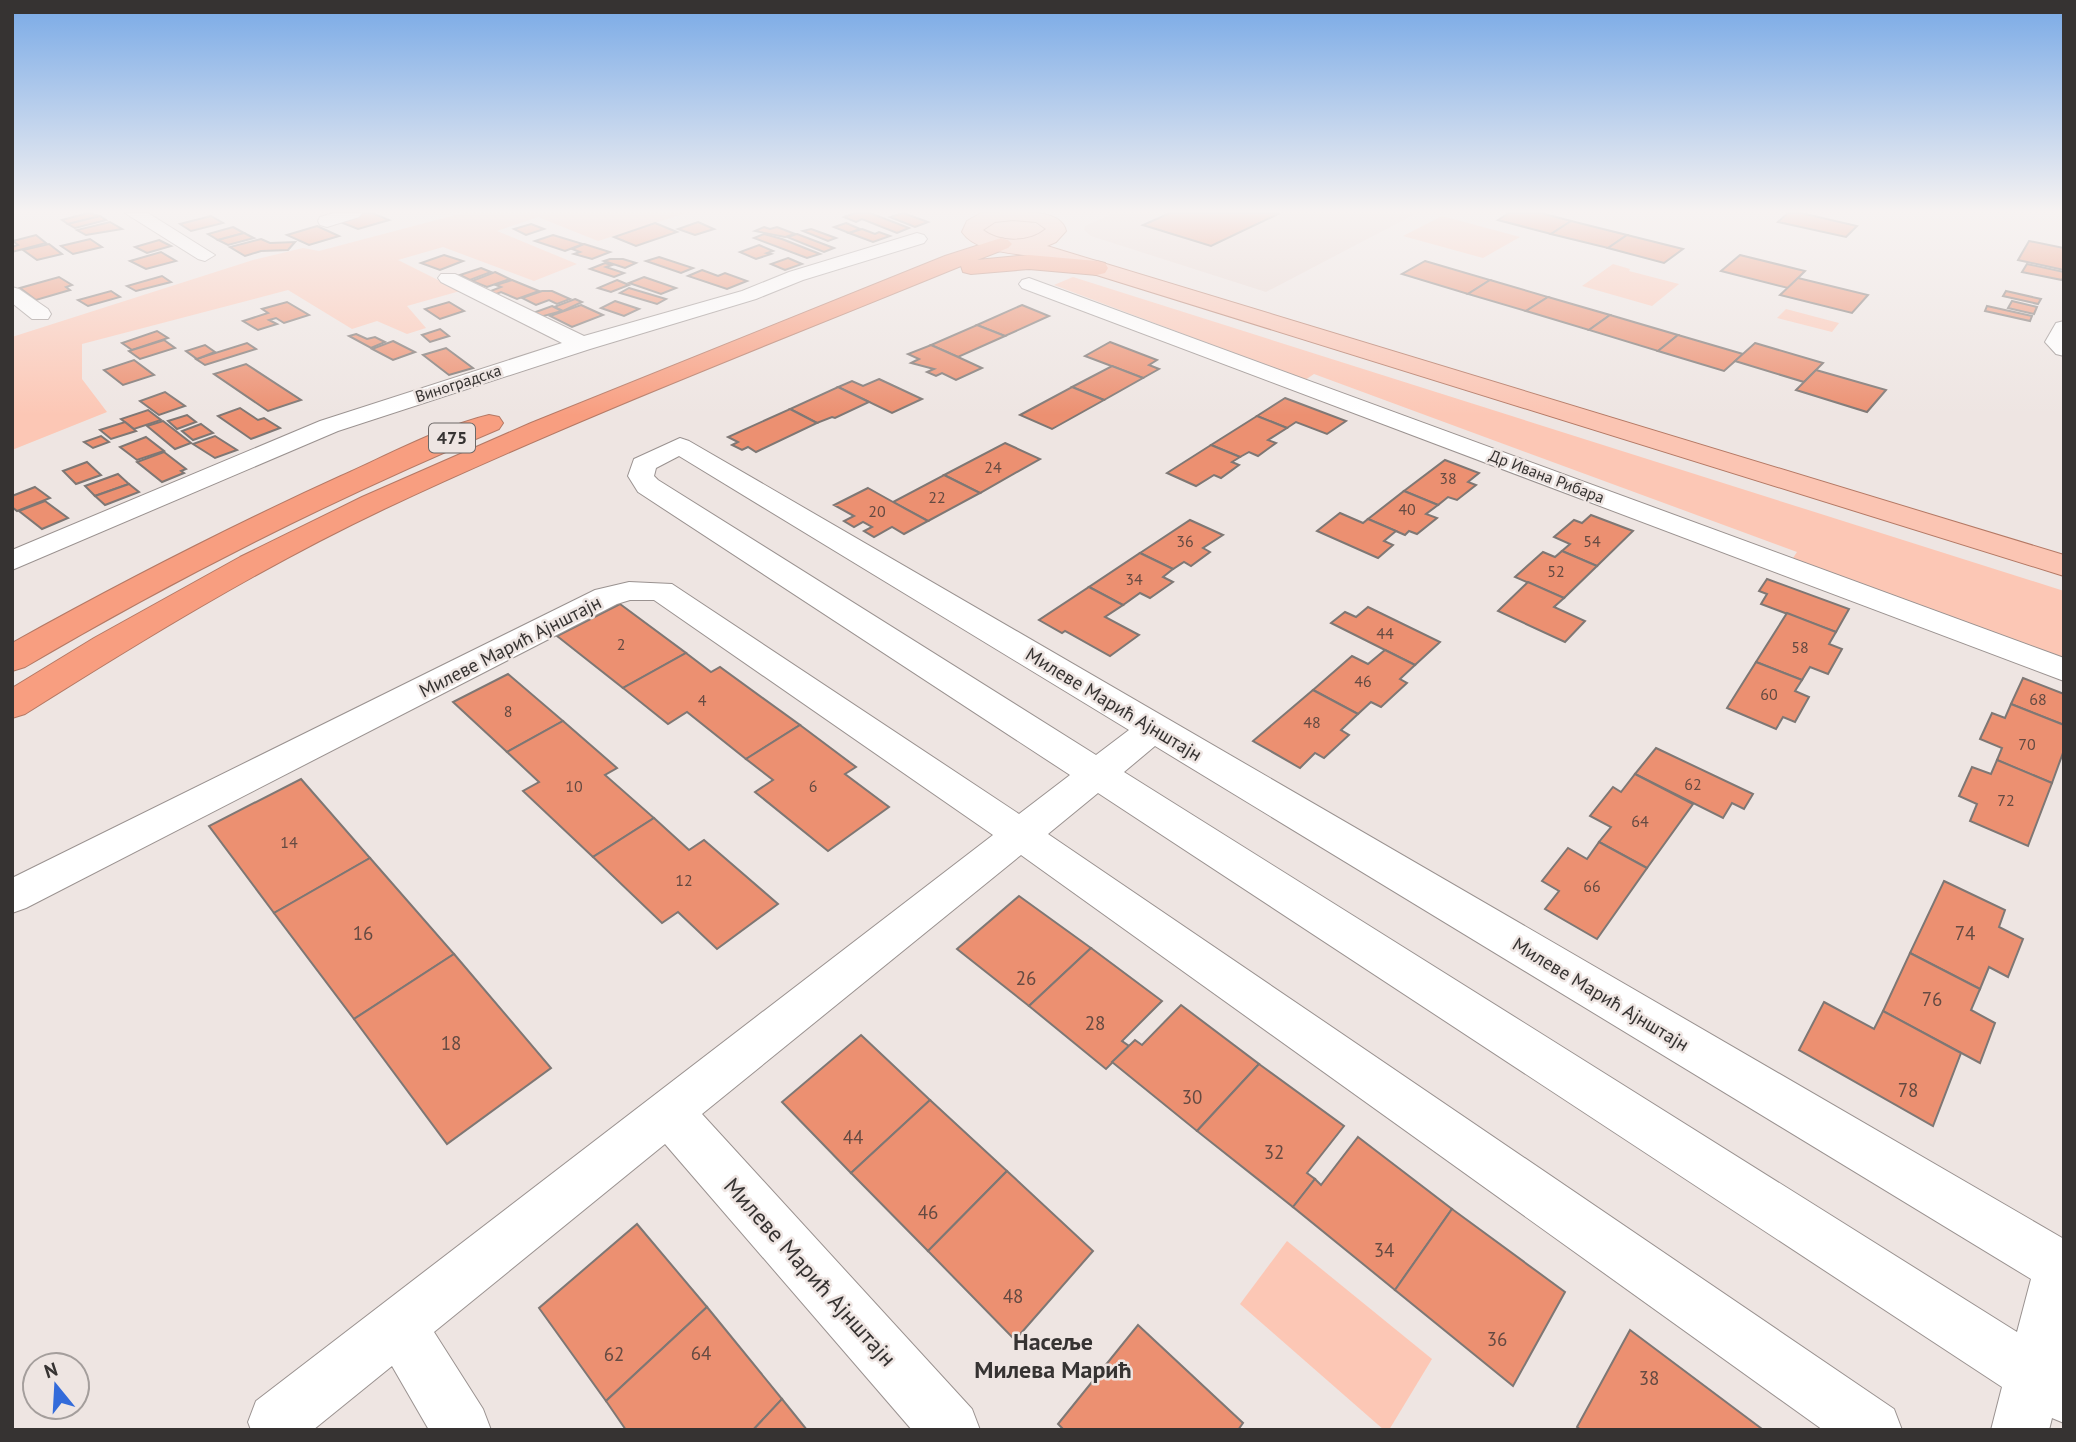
<svg xmlns="http://www.w3.org/2000/svg" width="2076" height="1442" font-family="'PT Sans',sans-serif">
<rect width="100%" height="100%" fill="#eee5e2"/>
<!-- built -->
<polygon fill="#e9d8d2" points="1115,213 1417,213 1266,292 1091,236 1084,230 1085,226"/>
<!-- green -->
<g fill="#fcc7b5">
<polygon points="463,213 686,213 598,241 538,217 497,231 577,264 534,281 443,247 398,260 460,291 407,306 426,328 407,334 377,321 352,329 288,290 82,344 82,379 107,412 12,450 12,337 253,260 303,248 319,251"/>
<polygon points="1442,216 1520,237 1483,258 1403,236"/>
<path d="M1013,219l18,2 14,8 -2,4c-18,6 -42,14 -58,-2l5,-7z"/>
<polygon points="1613,264 1630,269 1629,271 1679,284 1652,306 1582,286"/>
<polygon points="1073,277 2064,591 2064,659 1791,561 1797,552 1314,374 1305,380 1054,285"/>
<polygon points="1786,309 1839,323 1832,332 1777,318"/>
<polygon points="1287,1241 1432,1359 1389,1430 1384,1430 1240,1304"/>
</g>
<!-- building -->
<g fill="#ec9071" stroke="#7e7774" stroke-width="2">
<polygon points="88,213 100,216 68,224 62,220"/>
<polygon points="363,213 372,213 389,220 358,229 338,221"/>
<polygon points="855,213 870,213 909,228 897,233 862,219 856,222 844,217"/>
<polygon points="903,213 928,222 915,227 890,217"/>
<polygon points="1170,213 1280,213 1211,246 1143,225"/>
<polygon points="1509,213 1541,213 1571,221 1551,234 1498,220"/>
<polygon points="1788,213 1801,213 1857,226 1846,237 1778,222"/>
<polygon points="100,216 106,220 75,228 68,224"/>
<polygon points="211,216 223,223 191,231 180,224"/>
<polygon points="1571,221 1627,235 1608,248 1551,234"/>
<polygon points="110,222 122,229 86,235 77,230"/>
<polygon points="698,222 714,229 695,235 678,229"/>
<polygon points="655,223 677,232 636,246 614,237"/>
<polygon points="846,223 860,229 849,233 834,227"/>
<polygon points="531,224 544,229 526,235 514,229"/>
<polygon points="317,226 339,236 309,245 287,235"/>
<polygon points="233,227 244,233 218,240 208,234"/>
<polygon points="764,227 770,229 777,227 795,234 785,237 755,231"/>
<polygon points="811,229 836,238 828,241 803,231"/>
<polygon points="862,229 875,234 879,232 890,236 873,242 849,233"/>
<polygon points="244,233 254,238 228,245 218,240"/>
<polygon points="764,234 782,239 820,254 807,258 754,238"/>
<polygon points="797,234 834,248 824,252 787,237"/>
<polygon points="36,235 46,243 12,252 12,247 18,245 13,241"/>
<polygon points="553,235 583,244 565,251 535,241"/>
<polygon points="1627,235 1683,249 1664,263 1608,248"/>
<polygon points="90,239 102,247 73,254 61,246"/>
<polygon points="261,239 270,243 295,242 288,250 261,251 245,256 230,247"/>
<polygon points="159,240 171,246 147,253 135,247"/>
<polygon points="2029,241 2064,248 2064,270 2018,260"/>
<polygon points="49,244 62,254 37,260 23,250"/>
<polygon points="584,244 610,252 592,259 574,254 580,252 572,249"/>
<polygon points="759,245 773,251 767,253 771,254 756,259 740,252"/>
<polygon points="161,252 176,261 146,269 130,261"/>
<polygon points="444,255 463,261 440,270 421,263"/>
<polygon points="1740,255 1805,271 1788,288 1721,271"/>
<polygon points="659,257 693,268 681,273 646,261"/>
<polygon points="788,258 802,264 785,270 771,264"/>
<polygon points="610,259 623,259 636,263 625,268 604,261"/>
<polygon points="1425,261 1490,280 1468,294 1402,274"/>
<polygon points="605,263 612,265 606,267 624,273 614,277 590,269"/>
<polygon points="2027,264 2064,272 2064,276 2062,280 2022,272"/>
<polygon points="481,268 491,272 470,280 460,275"/>
<polygon points="702,270 718,276 725,273 747,281 727,289 688,276"/>
<polygon points="495,272 510,279 487,287 472,281"/>
<polygon points="162,276 171,282 136,291 127,286"/>
<polygon points="59,277 72,285 66,287 70,290 36,300 20,288"/>
<polygon points="644,277 676,288 661,294 629,283"/>
<polygon points="1798,278 1868,295 1852,313 1780,295"/>
<polygon points="512,280 539,291 517,299 501,292 494,295 488,292 501,287 496,285"/>
<polygon points="617,280 629,285 611,292 598,288"/>
<polygon points="1490,280 1548,297 1526,311 1468,294"/>
<polygon points="629,288 666,299 657,304 620,293"/>
<polygon points="111,291 120,297 88,306 78,300"/>
<polygon points="542,291 552,291 570,299 557,304 549,300 536,305 522,298"/>
<polygon points="2006,291 2041,299 2038,304 2003,296"/>
<polygon points="1548,297 1610,315 1589,330 1526,311"/>
<polygon points="575,299 582,302 563,311 554,307"/>
<polygon points="615,301 639,309 624,316 601,308"/>
<polygon points="2012,301 2037,307 2034,314 2008,308"/>
<polygon points="287,302 309,315 284,323 276,318 269,320 277,324 258,330 243,321 268,313 262,309"/>
<polygon points="449,302 464,311 440,319 425,309"/>
<polygon points="581,305 603,315 572,327 550,316"/>
<polygon points="1022,305 1049,316 1005,336 977,325"/>
<polygon points="552,306 562,311 540,317 533,313"/>
<polygon points="1987,306 2032,316 2030,321 1985,311"/>
<polygon points="1610,315 1678,335 1658,351 1589,330"/>
<polygon points="977,325 1005,336 958,357 931,345"/>
<polygon points="440,329 449,336 430,342 422,335"/>
<polygon points="157,331 168,338 132,350 122,343"/>
<polygon points="356,334 367,339 375,337 385,342 371,348 349,336"/>
<polygon points="1678,335 1743,354 1724,371 1658,351"/>
<polygon points="164,340 175,348 140,359 129,351"/>
<polygon points="393,341 415,352 393,360 372,349"/>
<polygon points="1110,342 1157,360 1149,365 1159,369 1143,378 1085,356"/>
<polygon points="247,343 256,349 205,365 196,359"/>
<polygon points="1755,343 1823,363 1804,382 1735,361"/>
<polygon points="205,345 215,352 197,359 186,351"/>
<polygon points="931,345 958,357 982,368 956,380 942,373 936,376 927,372 934,369 911,363 919,359 908,354"/>
<polygon points="446,348 473,368 449,375 423,355"/>
<polygon points="134,360 154,375 123,385 104,370"/>
<polygon points="246,364 301,400 268,411 214,374"/>
<polygon points="1112,366 1143,378 1104,400 1072,387"/>
<polygon points="1816,370 1886,390 1867,412 1796,390"/>
<polygon points="879,379 922,399 892,413 838,387 852,381 863,386"/>
<polygon points="838,387 869,402 835,418 832,417 817,423 790,409"/>
<polygon points="1072,387 1104,400 1052,429 1020,415"/>
<polygon points="165,392 185,406 159,415 140,401"/>
<polygon points="1285,398 1346,421 1327,434 1296,422 1287,428 1257,416"/>
<polygon points="240,408 258,420 264,418 280,428 251,439 218,416"/>
<polygon points="790,409 817,423 756,452 748,447 742,450 732,445 738,442 728,437"/>
<polygon points="148,410 161,420 134,429 121,419"/>
<polygon points="187,415 196,422 177,429 168,421"/>
<polygon points="1257,416 1287,428 1268,440 1276,443 1258,456 1249,452 1240,457 1211,445"/>
<polygon points="163,421 191,443 175,449 147,426"/>
<polygon points="125,422 136,431 111,439 100,430"/>
<polygon points="201,424 213,433 193,440 182,431"/>
<polygon points="101,436 109,442 93,448 84,442"/>
<polygon points="215,436 237,450 215,458 193,444"/>
<polygon points="146,437 164,451 137,460 120,447"/>
<polygon points="1005,443 1040,459 980,493 944,475"/>
<polygon points="1211,445 1240,457 1232,462 1239,465 1221,478 1214,475 1196,486 1167,473"/>
<polygon points="164,452 186,469 181,471 184,473 162,482 137,462"/>
<polygon points="1445,460 1479,473 1468,482 1476,485 1457,500 1448,497 1438,505 1404,491"/>
<polygon points="87,462 101,475 76,484 63,471"/>
<polygon points="118,474 129,484 95,496 85,486"/>
<polygon points="944,475 980,493 928,521 893,502"/>
<polygon points="129,484 139,492 105,505 95,496"/>
<polygon points="35,487 50,498 17,511 12,507 12,496"/>
<polygon points="868,488 893,502 928,521 904,534 892,527 874,537 864,531 872,527 863,522 854,527 844,521 854,516 834,505"/>
<polygon points="1404,491 1438,505 1426,514 1437,518 1417,534 1409,531 1405,535 1368,519"/>
<polygon points="45,501 68,518 42,529 19,511"/>
<polygon points="1340,513 1363,523 1368,519 1396,531 1384,541 1393,545 1378,558 1317,531"/>
<polygon points="1591,515 1633,531 1597,566 1562,551 1570,544 1554,537 1574,520 1582,523"/>
<polygon points="1190,520 1223,535 1203,548 1210,552 1191,566 1184,562 1173,569 1140,553"/>
<polygon points="1562,551 1597,566 1564,598 1515,577 1543,552 1555,557"/>
<polygon points="1140,553 1173,569 1163,577 1173,582 1150,598 1140,593 1123,605 1089,587"/>
<polygon points="1767,579 1849,609 1836,632 1761,604 1767,594 1759,591"/>
<polygon points="1528,582 1564,598 1554,607 1585,621 1565,642 1498,611"/>
<polygon points="1089,587 1123,605 1105,617 1139,635 1110,656 1065,631 1062,633 1039,620"/>
<polygon points="620,604 686,653 623,688 557,636"/>
<polygon points="1368,607 1440,642 1415,665 1331,623 1345,612 1356,617"/>
<polygon points="1787,613 1836,632 1829,644 1842,649 1828,674 1810,667 1802,680 1756,662"/>
<polygon points="1385,650 1415,665 1400,679 1407,683 1381,707 1371,702 1358,714 1313,690 1352,656 1368,664"/>
<polygon points="686,653 711,672 720,667 800,725 746,759 687,712 668,724 623,688"/>
<polygon points="1756,662 1802,680 1795,691 1809,697 1795,722 1783,717 1776,729 1727,708"/>
<polygon points="508,674 563,721 507,752 453,702"/>
<polygon points="2023,678 2064,694 2064,725 2011,704"/>
<polygon points="1313,690 1358,714 1341,730 1349,735 1324,758 1315,753 1300,768 1253,741"/>
<polygon points="2011,704 2064,725 2064,750 2052,783 1997,760 2002,748 1980,739 1992,713 2005,718"/>
<polygon points="563,721 617,768 605,775 654,818 593,857 523,791 539,782 507,752"/>
<polygon points="800,725 856,767 845,774 889,807 828,851 755,792 773,780 746,759"/>
<polygon points="1656,748 1753,794 1744,809 1732,803 1723,818 1635,774"/>
<polygon points="1997,760 2052,783 2028,846 1970,821 1977,804 1959,796 1972,767 1991,774"/>
<polygon points="1635,774 1693,804 1647,868 1599,842 1611,827 1590,816 1613,787 1621,792"/>
<polygon points="301,779 370,858 274,913 209,826"/>
<polygon points="654,818 689,850 704,840 778,904 717,949 678,912 662,923 593,857"/>
<polygon points="1599,842 1647,868 1597,939 1545,909 1559,891 1542,881 1568,848 1587,859"/>
<polygon points="370,858 454,954 354,1019 274,913"/>
<polygon points="1944,881 2005,910 1999,927 2023,939 2008,977 1989,967 1980,989 1910,953"/>
<polygon points="1019,896 1091,948 1029,1006 957,949"/>
<polygon points="1091,948 1162,1001 1122,1041 1129,1046 1106,1069 1029,1006"/>
<polygon points="1910,953 1980,989 1971,1010 1995,1023 1980,1063 1883,1011"/>
<polygon points="454,954 551,1068 447,1144 354,1019"/>
<polygon points="1824,1002 1874,1029 1883,1011 1961,1053 1933,1126 1799,1050"/>
<polygon points="1181,1005 1259,1064 1197,1131 1112,1062 1135,1040 1142,1045"/>
<polygon points="861,1035 930,1100 851,1173 782,1102"/>
<polygon points="1259,1064 1344,1126 1307,1173 1315,1179 1293,1207 1197,1131"/>
<polygon points="930,1100 1007,1171 928,1251 851,1173"/>
<polygon points="1358,1137 1452,1209 1395,1290 1293,1207 1315,1179 1321,1185"/>
<polygon points="1007,1171 1093,1251 1015,1340 928,1251"/>
<polygon points="1452,1209 1565,1292 1513,1386 1395,1290"/>
<polygon points="637,1224 707,1307 606,1401 539,1308"/>
<polygon points="707,1307 782,1399 753,1430 626,1430 606,1401"/>
<polygon points="1138,1325 1243,1423 1238,1430 1064,1430 1058,1424"/>
<polygon points="1630,1330 1762,1429 1762,1430 1581,1430 1577,1427"/>
<polygon points="782,1399 807,1430 753,1430"/>
</g>
<g fill="none" stroke-linecap="round" stroke-linejoin="round">
<defs>
<g id="minor">
<polygon points="125,213 148,213 215,255 205,261 198,259"/>
<polygon points="333,213 362,213 359,217 327,227 320,225 318,221 320,217"/>
<polygon points="917,233 924,235 927,239 924,243 803,280 756,299 590,349 338,431 12,570 12,550 320,421 562,343 441,282 438,278 441,274 455,274 584,336 742,291 789,272"/>
<polygon points="1029,278 2064,658 2064,681 1022,288 1019,284 1022,280"/>
<polygon points="12,287 19,289 48,309 51,314 48,319 32,319 12,303"/>
<polygon points="2064,321 2064,356 2056,354 2045,342 2056,323"/>
<path d="M680,438l9,3 1375,798v184l-12,-5 -3,12h-58l11,-43 -904,-594 -50,41 846,575 8,21h-79l-802,-575 -319,259 270,295 8,21h-68l-247,-286 -231,188 49,77 8,21h-62l-37,-64 -79,64h-62l-3,-8 8,-21 737,-566 -339,-235h-24l-13,4 -591,304 -14,5v-35l583,-288 34,-8 43,2 347,230 51,-39 -432,-283 -10,-16 6,-17zM679,456l450,274 -33,25 -438,-275 -4,-4 2,-8zM1155,746l876,533 -14,53 -893,-560z"/>
</g>
<path id="major" d="M981,213c22,0 80,-8 85,18l-10,11 -9,4 1017,309v21l-1019,-317c-25,-7 -67,-4 -83,-27l5,-11zM1013,220l23,2 10,7c-17,14 -46,14 -63,1l12,-8z"/>
<g id="highway">
<path d="M1001,238l7,2 4,4 -4,4 -31,12 52,-5 68,6 8,2 3,5 -3,5 -8,2 -68,-6 -58,5 -8,-2 -2,-6c-193,79 -388,154 -577,243 -124,59 -242,131 -359,205l-13,4v-30l82,-50 146,-81 122,-60 169,-74 414,-167z"/>
<path d="M489,415l10,2 4,6 -4,6c-164,69 -321,148 -474,238l-13,4v-28c108,-60 217,-116 329,-167 45,-20 101,-50 148,-61z"/>
</g>
</defs>
<!-- minor casing -->
<use href="#minor" stroke="#9a9290" stroke-width="2"/>
<!-- major casing -->
<use href="#major" stroke="#b47965" stroke-width="2"/>
<!-- highway casing -->
<use href="#highway" stroke="#b47965" stroke-width="2"/>
<!-- minor -->
<use href="#minor" fill="#fff" fill-rule="evenodd"/>
<!-- major -->
<use href="#major" fill="#fbc5b3" fill-rule="evenodd"/>
<!-- highway -->
<use href="#highway" fill="#f89e80" fill-rule="evenodd"/>
</g>
<!-- sky -->
<linearGradient id="sky" x2="0" y2="1"><stop stop-color="#78a9e6"/><stop offset="0.51" stop-color="#f7f3f2"/><stop offset="1" stop-color="#f7f3f2" stop-opacity="0"/></linearGradient>
<rect width="2076" height="415" fill="url(#sky)"/>
<g text-anchor="middle" stroke-width="5" stroke-linejoin="round" paint-order="stroke">
<!-- far-street labels -->
<g font-size="16" fill="#363332" stroke="#eee5e2">
<text transform="translate(458 383) rotate(-18)" y="6">Виноградска</text>
<text transform="translate(1547 476) rotate(21)" y="6">Др Ивана Рибара</text>
</g>
<!-- number labels -->
<g font-size="16" fill="#644a42">
<text x="993" y="473">24</text>
<text x="1448" y="484">38</text>
<text x="937" y="503">22</text>
<text x="1407" y="515">40</text>
<text x="877" y="517">20</text>
<text x="1185" y="547">36</text>
<text x="1592" y="547">54</text>
<text x="1556" y="577">52</text>
<text x="1134" y="585">34</text>
<text x="1385" y="639">44</text>
<text x="621" y="650">2</text>
<text x="1800" y="653">58</text>
<text x="1363" y="687">46</text>
<text x="1769" y="700">60</text>
<text x="2038" y="705">68</text>
<text x="702" y="706">4</text>
<text x="508" y="717">8</text>
<text x="1312" y="728">48</text>
<text x="2027" y="750">70</text>
<text x="1693" y="790">62</text>
<text x="574" y="792">10</text>
<text x="813" y="792">6</text>
<text x="2006" y="806">72</text>
<text x="1640" y="827">64</text>
<text x="289" y="848">14</text>
<text x="684" y="886">12</text>
<text x="1592" y="892">66</text>
</g>
<!-- shield labels -->
<rect fill="#eee5e2" stroke="#6d6867" stroke-width="2" x="429" y="423.5" width="46" height="29" rx="5"/>
<g font-size="18" font-weight="bold" fill="#363332">
<text x="452" y="444">475</text>
</g>
<!-- street labels -->
<g font-size="19" fill="#363332" stroke="#eee5e2">
<text transform="translate(510 646) rotate(-27)" y="7">Милеве Марић Ајнштајн</text>
<text transform="translate(1114 704) rotate(31)" y="7">Милеве Марић Ајнштајн</text>
<text transform="translate(1601 994) rotate(31)" y="7">Милеве Марић Ајнштајн</text>
</g>
<!-- near-number labels -->
<g font-size="19" fill="#644a42">
<text x="363" y="940">16</text>
<text x="1965" y="940">74</text>
<text x="1026" y="985">26</text>
<text x="1932" y="1006">76</text>
<text x="1095" y="1030">28</text>
<text x="451" y="1050">18</text>
<text x="1908" y="1097">78</text>
<text x="1192" y="1104">30</text>
<text x="853" y="1144">44</text>
<text x="1274" y="1159">32</text>
<text x="928" y="1219">46</text>
<text x="1384" y="1257">34</text>
<text x="1013" y="1303">48</text>
<text x="1497" y="1346">36</text>
<text x="701" y="1360">64</text>
<text x="614" y="1361">62</text>
<text x="1649" y="1385">38</text>
</g>
<!-- near-street labels -->
<g font-size="23" fill="#363332" stroke="#eee5e2">
<text transform="translate(810 1272) rotate(48)" y="8">Милеве Марић Ајнштајн</text>
</g>
<!-- near-neighbourhood labels -->
<g font-size="24" font-weight="bold" fill="#363332" stroke="#eee5e2">
<text x="1053" y="1350">Насеље<tspan x="1053" dy="28">Милева Марић</tspan></text>
</g>
</g>
<!-- border -->
<rect width="2076" height="1442" fill="none" stroke="#363332" stroke-width="28"/>
<!-- north arrow -->
<g transform="translate(56 1386) rotate(342)"><circle r="33" fill="#eee5e2" stroke="#a49e9c" stroke-width="2"/>
<path d="M0-5L12 26L0 18L-12 26Z" fill="#336bda"/>
<text y="-10" font-size="19" font-weight="bold" text-anchor="middle" fill="#363332">N</text>
</g>
</svg>
